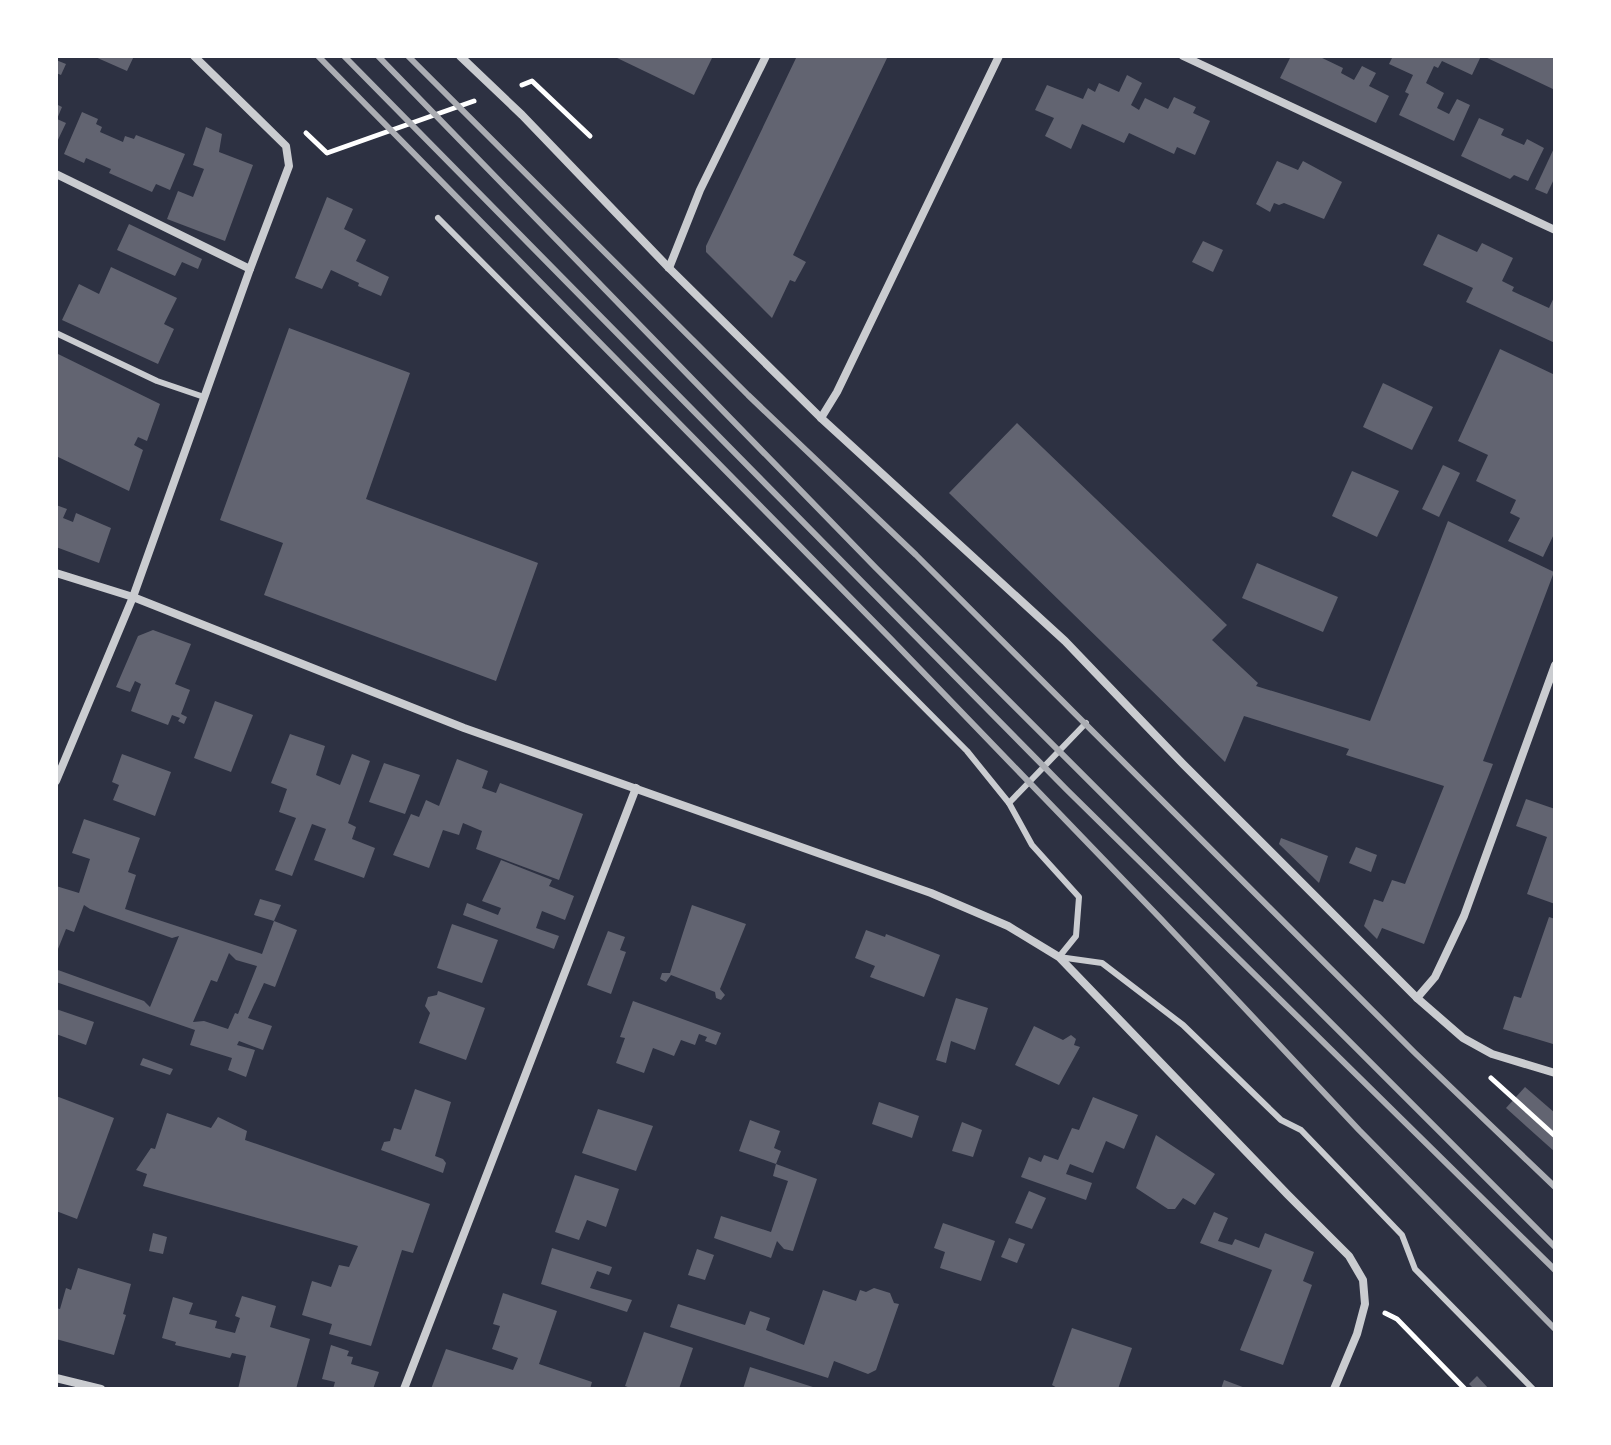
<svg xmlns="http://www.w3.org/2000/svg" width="1611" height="1445" font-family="'Nunito Sans',sans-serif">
<rect width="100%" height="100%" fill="#2d3142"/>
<!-- building -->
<g fill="#626471" fill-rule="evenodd">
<polygon points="93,56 134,56 127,71"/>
<polygon points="613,56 713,56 694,95"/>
<polygon points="797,56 888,56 793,255 806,262 795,282 790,280 772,318 706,252 706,246"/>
<polygon points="1291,56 1318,56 1343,68 1341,73 1354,80 1362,66 1376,73 1369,86 1389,96 1376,123 1280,78"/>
<polygon points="1393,56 1481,56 1472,75 1442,61 1438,68 1434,66 1426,83 1444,93 1437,108 1449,114 1457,99 1470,105 1454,141 1399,115 1409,94 1405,92 1413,75 1389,64"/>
<polygon points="1483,56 1551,56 1555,58 1555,90"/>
<polygon points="56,60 66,64 61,75 56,73"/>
<polygon points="1127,75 1142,83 1131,105 1139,110 1145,98 1168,109 1174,97 1196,107 1193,113 1210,121 1195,155 1177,147 1174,154 1129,133 1124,143 1082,124 1071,149 1045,136 1054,118 1035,110 1047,85 1083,99 1088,88 1095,92 1099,83 1119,92"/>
<polygon points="56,104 62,107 57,119 66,123 56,144"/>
<polygon points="82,112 98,119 96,124 102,127 100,132 123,142 125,136 134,139 136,135 185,154 170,190 156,184 152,192 109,173 111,169 86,158 84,163 64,154"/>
<polygon points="1479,118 1504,129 1501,135 1524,145 1527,139 1544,148 1528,181 1514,175 1510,179 1461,156"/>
<polygon points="206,127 222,134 219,152 253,165 225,241 167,219 178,191 193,197 204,169 193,165"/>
<polygon points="1555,146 1555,177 1547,194 1535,189"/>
<polygon points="1277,161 1298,170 1303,161 1342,182 1324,219 1284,203 1279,205 1274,203 1270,212 1256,204"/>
<polygon points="327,197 353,209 344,229 366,240 356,261 389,277 381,296 358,286 359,283 331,270 322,289 295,278"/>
<polygon points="129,224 202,259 198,269 182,262 175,276 117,250"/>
<polygon points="1438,234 1477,252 1482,243 1513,258 1502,281 1514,287 1512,291 1549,308 1555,295 1555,343 1466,302 1473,288 1423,265"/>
<polygon points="1203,241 1223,250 1213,272 1192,262"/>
<polygon points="111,267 177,298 164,324 174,329 158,364 62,320 79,284 99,294"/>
<polygon points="289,328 410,373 366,499 538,563 496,681 264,595 283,543 220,520"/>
<polygon points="1500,349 1555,375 1555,532 1543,557 1508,541 1520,518 1510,513 1516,500 1476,481 1488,455 1458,441"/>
<polygon points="56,353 160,404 147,441 138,437 134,445 143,450 129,491 56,456"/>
<polygon points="1383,383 1433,407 1412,450 1363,427"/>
<polygon points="1017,423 1227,625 1212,640 1258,683 1256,686 1370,721 1448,521 1554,572 1483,761 1493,764 1424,944 1382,928 1377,939 1364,926 1374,899 1383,902 1392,880 1405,884 1444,786 1346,755 1349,749 1244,716 1225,762 949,493"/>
<polygon points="1443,465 1460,473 1439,517 1422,509"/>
<polygon points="1352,471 1399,491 1377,537 1332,516"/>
<polygon points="56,505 67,509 63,518 73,522 76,513 111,528 99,563 56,547"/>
<polygon points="1257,563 1338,597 1323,632 1242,598"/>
<polygon points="153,630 191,644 175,684 190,690 181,714 187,717 184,724 178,721 180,718 172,715 168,725 131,711 141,684 135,681 130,692 116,687 138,636"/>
<polygon points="215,701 253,715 231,772 194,758"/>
<polygon points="290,734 325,746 316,775 340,785 352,754 370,761 348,823 356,827 352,839 375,848 364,878 314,860 326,829 312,824 292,876 275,870 296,818 279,812 287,789 271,783"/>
<polygon points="122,754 171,772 155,816 113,800 119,785 112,782"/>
<polygon points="457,759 488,771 482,788 496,793 500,783 583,814 559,880 476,849 482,831 463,823 459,835 443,830 429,868 393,855 411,814 419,817 426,800 439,806"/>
<polygon points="384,763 420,775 405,814 369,802"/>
<polygon points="1526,799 1555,809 1555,904 1527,894 1547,837 1516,826"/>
<path d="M84,819l56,19 -12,34 8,3 -11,34 137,45 12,-33 23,9 -22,57 -11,-4 -16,35 24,8 -9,24 -24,-9 -2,4 18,5 -9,27 -18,-7 4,-12 -42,-13 5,-15 -139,-48 2,-12 86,31 6,6 29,-71 -7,2 -82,-29 -6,-4 -10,27 -8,-3 -10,25v-68l23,7 11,-34 -18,-6zM229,953l7,7 21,6 -19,48 -3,-1 -7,16 -24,-8 -11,1 18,-42 6,2z"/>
<polygon points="1281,838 1328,856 1319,883 1279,844"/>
<polygon points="1356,847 1377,855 1371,872 1349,863"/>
<polygon points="501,860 552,880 549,886 574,896 565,920 542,911 536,928 559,936 554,949 463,915 467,903 498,915 501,908 482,901"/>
<polygon points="260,899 281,905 274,921 254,915"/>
<polygon points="692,905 746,924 720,989 725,995 721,1000 716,998 715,992 671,975 666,982 660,979 662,973 670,973"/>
<polygon points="1549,917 1555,919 1553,1044 1503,1029 1514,996 1521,998"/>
<polygon points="452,924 498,940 482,983 437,968"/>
<polygon points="866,930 885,937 886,934 940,955 924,997 870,977 875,966 855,958"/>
<polygon points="608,931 625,937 620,950 626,952 611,994 587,985"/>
<polygon points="438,991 485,1008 466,1060 419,1043 430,1013 425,1006 428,997 437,995"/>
<polygon points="956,998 988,1008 975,1050 951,1041 946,1063 936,1060"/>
<polygon points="633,1001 721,1033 716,1045 705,1041 707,1037 699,1034 695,1045 681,1040 674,1056 653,1048 644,1073 616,1063 625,1038 620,1037"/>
<polygon points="56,1009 94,1022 86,1045 56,1034"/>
<polygon points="1034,1026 1063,1040 1071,1035 1076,1039 1074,1045 1080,1047 1059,1085 1015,1065"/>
<polygon points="143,1058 173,1069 170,1075 140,1065"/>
<polygon points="1525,1087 1555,1113 1555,1152 1506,1108"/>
<polygon points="415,1089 451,1102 435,1156 443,1159 446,1163 443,1173 381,1150 384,1142 390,1141 394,1128 401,1130"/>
<polygon points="56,1096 114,1118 77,1219 56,1211"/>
<polygon points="1093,1097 1138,1115 1124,1149 1106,1141 1093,1173 1070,1164 1066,1174 1092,1183 1086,1200 1021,1177 1029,1157 1041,1162 1044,1155 1058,1160 1072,1128 1079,1130"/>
<polygon points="879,1102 919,1116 912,1138 872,1124"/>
<polygon points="598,1109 653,1126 636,1171 582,1153"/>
<polygon points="167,1113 211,1128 218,1117 247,1131 245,1140 430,1204 413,1253 402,1250 371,1346 329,1334 332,1324 302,1315 312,1281 331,1287 339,1265 349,1267 358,1246 143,1186 147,1174 136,1170 151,1148 155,1149"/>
<polygon points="750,1120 780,1131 774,1148 781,1151 776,1164 739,1151"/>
<polygon points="962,1122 982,1130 973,1157 952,1151"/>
<polygon points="1156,1135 1215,1174 1195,1205 1183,1198 1175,1209 1168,1209 1136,1188"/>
<polygon points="776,1164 817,1179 793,1251 784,1249 777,1241 771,1258 714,1238 721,1216 771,1232 788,1181 773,1176"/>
<polygon points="575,1175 619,1189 606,1227 587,1220 579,1240 555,1232"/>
<polygon points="1029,1191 1046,1198 1032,1229 1015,1223"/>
<polygon points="1214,1212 1228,1218 1218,1241 1232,1245 1235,1239 1259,1248 1265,1233 1314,1252 1303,1281 1312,1285 1283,1365 1240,1350 1272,1270 1200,1243"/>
<polygon points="943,1223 995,1241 981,1281 940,1268 945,1252 934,1248"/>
<polygon points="153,1233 167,1237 163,1254 149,1251"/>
<polygon points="1009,1238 1025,1244 1017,1263 1001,1257"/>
<polygon points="552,1248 612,1267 609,1275 597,1271 590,1288 632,1300 627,1312 541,1284"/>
<polygon points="697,1249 714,1255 705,1280 688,1275"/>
<polygon points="78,1268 131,1284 123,1314 126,1315 114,1355 56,1339 56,1308 60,1309 66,1288 71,1290"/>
<polygon points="874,1288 890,1293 894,1303 899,1304 876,1370 868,1374 834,1361 828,1378 670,1327 678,1304 745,1325 750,1311 770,1318 766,1330 804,1345 823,1290 856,1301 860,1290 866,1292"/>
<polygon points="503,1293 557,1311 539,1364 592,1382 590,1389 431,1389 446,1349 513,1370 518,1358 492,1349 500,1326 493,1324"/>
<polygon points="242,1296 276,1306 270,1327 310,1339 296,1389 238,1389 246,1356 232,1353 230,1358 175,1345 176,1342 162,1338 173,1297 193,1303 189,1314 217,1321 215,1328 235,1333 240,1318 235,1316"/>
<polygon points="1072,1328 1132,1348 1118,1389 1059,1389 1052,1385"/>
<polygon points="644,1332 693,1348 679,1389 633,1389 625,1386"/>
<polygon points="331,1345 349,1351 347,1356 353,1357 351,1364 379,1372 373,1389 333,1389 335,1382 322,1379"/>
<polygon points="750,1367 816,1388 815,1389 743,1389"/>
<polygon points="1477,1376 1489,1389 1474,1389 1469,1384"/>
<polygon points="1224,1380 1248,1389 1221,1389"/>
</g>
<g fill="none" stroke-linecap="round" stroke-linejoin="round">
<!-- path -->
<g stroke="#fff" stroke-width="5">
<polyline points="522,85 532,81 590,136"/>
<polyline points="306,133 327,153 474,101"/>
<polyline points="1491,1078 1555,1136"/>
<polyline points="1385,1313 1397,1319 1465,1389"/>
</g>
<!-- service -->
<g stroke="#caccd0" stroke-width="6">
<polyline points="438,218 967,751 1009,803 1086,723"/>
<polyline points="56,333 157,381 204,397"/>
<polyline points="1009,803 1032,845 1079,897 1076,936 1059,957"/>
<polyline points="1059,957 1102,963 1183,1025 1281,1120 1301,1130 1402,1235 1415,1269 1533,1389"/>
</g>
<!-- minor -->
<g stroke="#caccd0" stroke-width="8">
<polyline points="460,56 522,115 669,268 821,418 1065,641 1183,764 1417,998 1463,1038 1492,1054 1555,1073"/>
<polyline points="1183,56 1555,230"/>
<polyline points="56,174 250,269"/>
<polyline points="669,268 700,190 766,56"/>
<polyline points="821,418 837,392 999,56"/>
<polyline points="56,573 133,597 464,728 931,893 1008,926 1059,957 1288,1195 1349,1256 1363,1280 1365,1304 1357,1334 1334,1389"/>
<polyline points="56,781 133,597 250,269 289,166 286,146 194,56"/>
<polyline points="1417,998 1435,977 1464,916 1555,665"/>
<polyline points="56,1378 101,1389"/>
<polyline points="404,1389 636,788"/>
</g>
<!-- rail -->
<g stroke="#abadb3" stroke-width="6">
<polyline points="318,56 890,638 1160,918 1359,1130 1555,1329"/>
<polyline points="344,56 1067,790 1555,1270"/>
<polyline points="378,56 876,568 1555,1247"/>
<polyline points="408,56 748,395 916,555 1415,1053 1555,1187"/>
</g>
</g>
<!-- border -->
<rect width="1611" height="1445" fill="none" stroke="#ffffff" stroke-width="116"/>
</svg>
